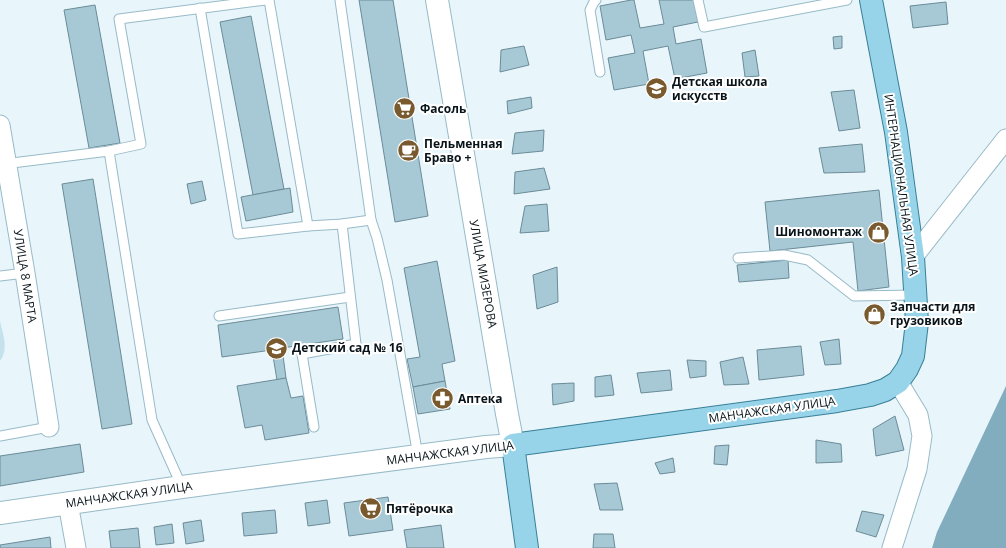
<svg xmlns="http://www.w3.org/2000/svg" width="1006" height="548" font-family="'Open Sans',sans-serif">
<rect width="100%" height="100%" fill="#e8f6fb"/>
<!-- green -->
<path fill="#c4e1ec" d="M0,321c3,14 9,28 0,40z"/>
<!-- water -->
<polygon fill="#82adbe" points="1006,386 1006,548 932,548 937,532"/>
<!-- building -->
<g fill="#a7c8d5" stroke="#6b8b98">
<polygon points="359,0 393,0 428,216 395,222"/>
<polygon points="631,0 634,0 640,28 664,24 659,0 694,0 698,22 673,27 676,44 701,39 707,73 675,79 668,46 643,51 649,84 614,90 608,58 635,53 631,35 606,40 600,6"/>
<polygon points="946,2 948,24 913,28 910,6"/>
<polygon points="95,5 120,143 89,148 64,10"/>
<polygon points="251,16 284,189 253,195 220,22"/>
<polygon points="842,36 842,48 834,49 833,37"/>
<polygon points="524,46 529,65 500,72 501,50"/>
<polygon points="755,50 759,76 745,77 742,53"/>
<polygon points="854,90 860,128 839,131 831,92"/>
<polygon points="531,97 532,108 508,114 507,101"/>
<polygon points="544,130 543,151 512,154 515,133"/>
<polygon points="862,144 865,172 824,173 819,148"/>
<polygon points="544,168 550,189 514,194 515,172"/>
<polygon points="93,179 132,424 102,429 62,184"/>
<polygon points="202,181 206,200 191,204 187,184"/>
<polygon points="290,188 293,212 246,221 241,197"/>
<polygon points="879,190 889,287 858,291 853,242 770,251 765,202"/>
<polygon points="547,204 549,231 520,233 525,206"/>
<polygon points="788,260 789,278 739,282 737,265"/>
<polygon points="437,261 455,361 442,364 445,381 413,387 407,359 420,357 404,268"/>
<polygon points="557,267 558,302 537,309 533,275"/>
<polygon points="338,307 343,339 282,348 286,378 277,380 272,350 222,357 218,325"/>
<polygon points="839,339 841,364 825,365 820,342"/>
<polygon points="801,346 804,375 759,380 757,350"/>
<polygon points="743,357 749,384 724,385 720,362"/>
<polygon points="687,360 706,361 706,376 690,378"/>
<polygon points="670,370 672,390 641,393 637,373"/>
<polygon points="611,375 614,395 595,397 595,377"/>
<polygon points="286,378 291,398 303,396 309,433 265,440 262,425 245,428 237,386"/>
<polygon points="445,381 450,409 418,414 413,387"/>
<polygon points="574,383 574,401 553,405 552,384"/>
<polygon points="895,416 904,450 876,456 873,429"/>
<polygon points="816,440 841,444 842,462 816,463"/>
<polygon points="80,444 84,472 0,486 0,456"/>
<polygon points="729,445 727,465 714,464 715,446"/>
<polygon points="673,458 675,472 660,474 655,463"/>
<polygon points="617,483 623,510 600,510 594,484"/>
<polygon points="388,497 393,530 349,536 344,503"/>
<polygon points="327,500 330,523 308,526 305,503"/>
<polygon points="275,510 277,533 244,536 242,513"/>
<polygon points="862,511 884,515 876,537 856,531"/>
<polygon points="201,520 204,541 186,544 183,523"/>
<polygon points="172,524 174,543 156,545 154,527"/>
<polygon points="441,525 444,548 407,548 404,530"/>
<polygon points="138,528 140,548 111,548 109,531"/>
<polygon points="594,534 613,534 615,548 593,548"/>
<polygon points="50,537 51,548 0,548 0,545"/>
</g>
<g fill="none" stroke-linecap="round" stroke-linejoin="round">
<defs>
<g id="service">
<polyline points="340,0 371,220 377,238 387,280 418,456"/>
<polyline points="596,0 594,2 590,10 600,72"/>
<polyline points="698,0 704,27 847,0"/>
<polyline points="200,8 238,234 308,226 269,0"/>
<polyline points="109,151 152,420 182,487"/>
<polyline points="4,164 109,151 141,144 119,19 266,0"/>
<polyline points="308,226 342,224 371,220"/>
<polyline points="738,258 784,255 808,260 854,296 915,295"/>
<polyline points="0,276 25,273"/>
<polyline points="219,316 350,297"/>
<polyline points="314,427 302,354 356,344 342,224"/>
<polyline points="0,436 49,427"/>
</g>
<g id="minor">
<polyline points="0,125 25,273 49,427"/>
<polyline points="913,257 1006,139"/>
<polyline points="68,503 76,548"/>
<polyline points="892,548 917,469 922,436 918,415 898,382"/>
</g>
<polyline id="tertiary" points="0,513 182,487 486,447 513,445"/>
<polyline id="secondary" points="437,0 507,414 513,445"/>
<polyline id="primary" points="527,548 513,445 837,401 870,395 885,390 898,382 907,369 913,356 917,322 913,257 896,132 871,0"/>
</defs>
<!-- service casing -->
<use href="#service" stroke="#98bac7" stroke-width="11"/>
<!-- minor casing -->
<use href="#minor" stroke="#98bac7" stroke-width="21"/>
<!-- tertiary casing -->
<use href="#tertiary" stroke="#98bac7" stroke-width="24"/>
<!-- secondary casing -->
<use href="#secondary" stroke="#98bac7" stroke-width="24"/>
<!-- primary casing -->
<use href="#primary" stroke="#387f97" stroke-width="24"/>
<!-- service -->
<use href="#service" stroke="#fff" stroke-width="9"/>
<!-- minor -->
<use href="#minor" stroke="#fff" stroke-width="19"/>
<!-- tertiary -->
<use href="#tertiary" stroke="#fff" stroke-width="22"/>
<!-- secondary -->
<use href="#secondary" stroke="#fff" stroke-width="22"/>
<!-- primary -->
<use href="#primary" stroke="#97d4e9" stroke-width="22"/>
</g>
<!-- icons -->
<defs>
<symbol id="school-disc" viewBox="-11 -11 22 22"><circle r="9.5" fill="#795a2f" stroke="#fff"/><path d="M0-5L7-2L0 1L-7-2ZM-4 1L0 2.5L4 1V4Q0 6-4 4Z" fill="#fff"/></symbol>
<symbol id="supermarket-disc" viewBox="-11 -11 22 22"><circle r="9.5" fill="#795a2f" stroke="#fff"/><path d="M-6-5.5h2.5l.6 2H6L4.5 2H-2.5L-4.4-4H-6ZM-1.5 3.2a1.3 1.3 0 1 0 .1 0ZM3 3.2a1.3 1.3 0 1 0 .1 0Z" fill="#fff"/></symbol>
<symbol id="cafe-disc" viewBox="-11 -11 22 22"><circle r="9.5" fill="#795a2f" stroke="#fff"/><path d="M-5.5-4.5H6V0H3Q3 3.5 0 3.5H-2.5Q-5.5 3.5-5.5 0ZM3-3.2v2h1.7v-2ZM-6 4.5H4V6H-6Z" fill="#fff"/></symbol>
<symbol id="shop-disc" viewBox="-11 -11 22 22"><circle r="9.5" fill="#795a2f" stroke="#fff"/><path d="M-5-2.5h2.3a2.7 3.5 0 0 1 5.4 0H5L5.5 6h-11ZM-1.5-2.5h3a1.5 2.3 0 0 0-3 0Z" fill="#fff"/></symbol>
<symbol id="pharmacy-disc" viewBox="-11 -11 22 22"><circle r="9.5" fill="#795a2f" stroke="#fff"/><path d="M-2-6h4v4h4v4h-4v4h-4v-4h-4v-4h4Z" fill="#fff"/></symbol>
</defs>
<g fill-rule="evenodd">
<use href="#school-disc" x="644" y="76" width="25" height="25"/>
<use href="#supermarket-disc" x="392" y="96" width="25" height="25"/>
<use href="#cafe-disc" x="396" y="138" width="25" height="25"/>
<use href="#shop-disc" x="866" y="220" width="25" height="25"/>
<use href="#shop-disc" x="862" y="302" width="25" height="25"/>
<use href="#school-disc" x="264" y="336" width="25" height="25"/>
<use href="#pharmacy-disc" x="430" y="386" width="25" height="25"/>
<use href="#supermarket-disc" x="358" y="496" width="25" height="25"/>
</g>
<g text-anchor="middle" stroke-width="4" stroke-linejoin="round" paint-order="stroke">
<!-- poi labels -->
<g font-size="12" font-weight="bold" fill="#081419" stroke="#fff" text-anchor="start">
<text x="672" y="86">Детская школа<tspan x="672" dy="14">искусств</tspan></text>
<text x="420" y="113">Фасоль</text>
<text x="424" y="148">Пельменная<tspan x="424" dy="14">Браво +</tspan></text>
<text x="862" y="236" text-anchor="end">Шиномонтаж</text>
<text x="890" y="311">Запчасти для<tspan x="890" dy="14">грузовиков</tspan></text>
<text x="292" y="352">Детский сад № 16</text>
<text x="458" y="403">Аптека</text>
<text x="386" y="513">Пятёрочка</text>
</g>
<!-- street labels -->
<g font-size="12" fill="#081419" stroke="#fff">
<text transform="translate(901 185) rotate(82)" y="4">ИНТЕРНАЦИОНАЛЬНАЯ УЛИЦА</text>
<text transform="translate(483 274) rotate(80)" y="4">УЛИЦА МИЗЕРОВА</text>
<text transform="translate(25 276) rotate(81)" y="4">УЛИЦА 8 МАРТА</text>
<text transform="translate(772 410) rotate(-8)" y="4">МАНЧАЖСКАЯ УЛИЦА</text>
<text transform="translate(450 453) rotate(-7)" y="4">МАНЧАЖСКАЯ УЛИЦА</text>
<text transform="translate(129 495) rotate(-8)" y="4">МАНЧАЖСКАЯ УЛИЦА</text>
</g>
</g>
</svg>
